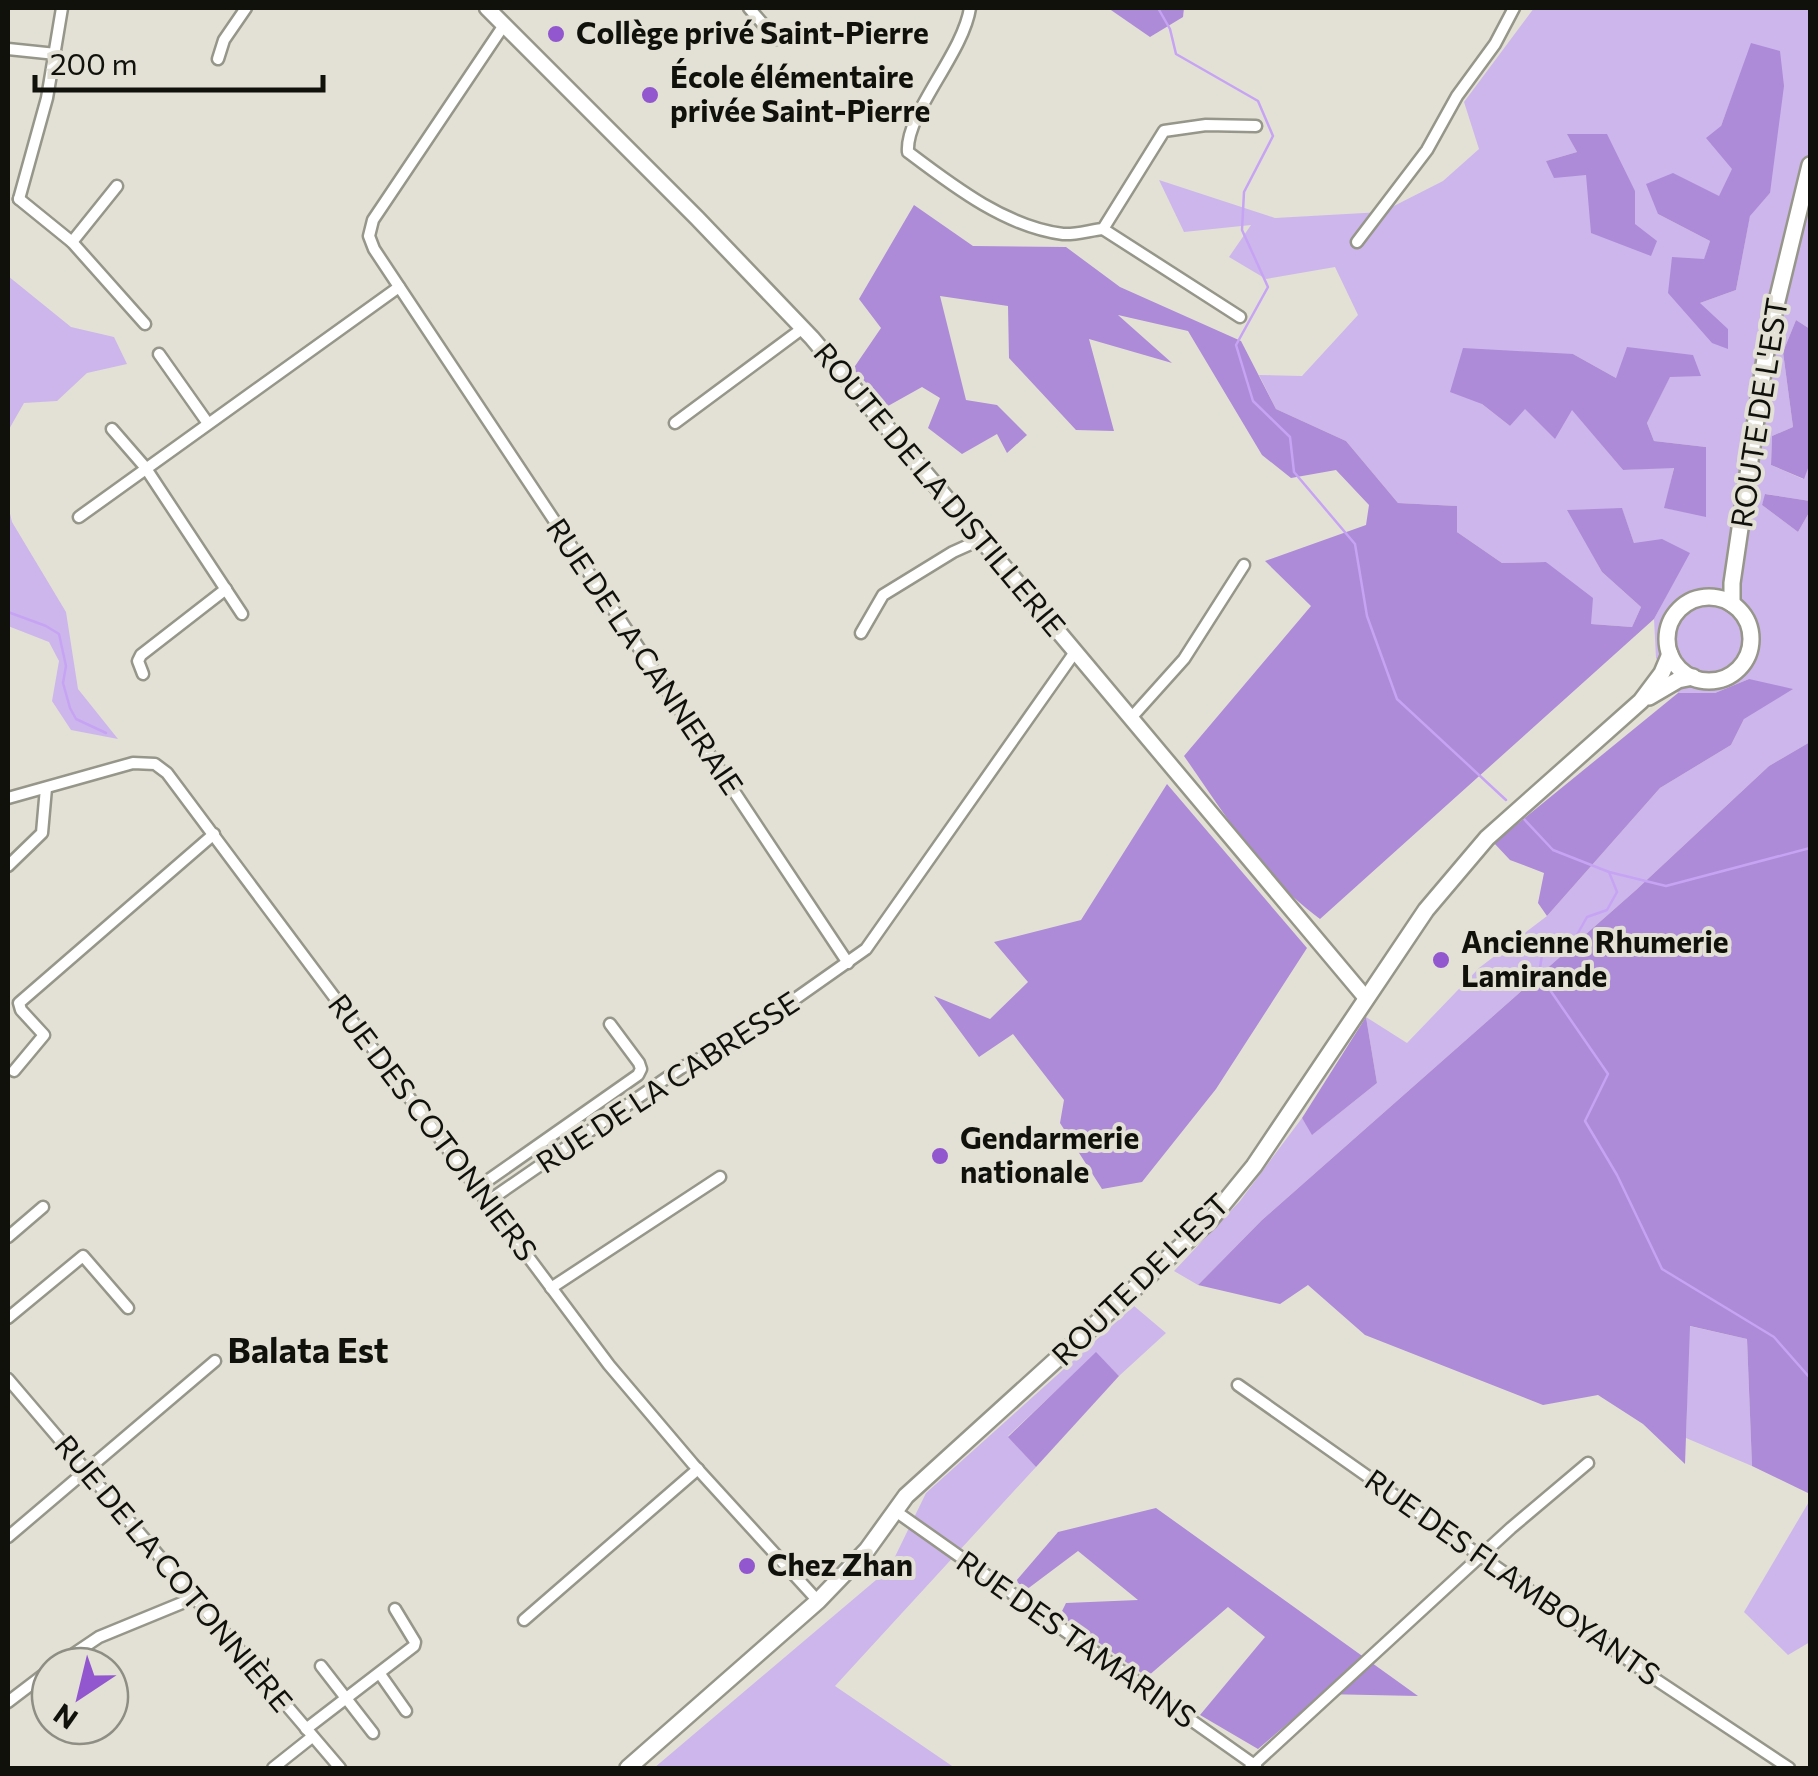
<svg xmlns="http://www.w3.org/2000/svg" width="1818" height="1776" font-family="Commissioner,sans-serif">
<rect width="100%" height="100%" fill="#e3e1d5"/>
<!-- green -->
<g fill="#cdb6ec" fill-rule="evenodd">
<path d="M1534,8h276v321l-14,-9 -13,32 10,75 -21,9 -1,29 32,14 7,-16v38l-44,-7 -4,11 36,27 12,-21v231l-41,24 -133,124 -374,330 -64,65 -24,-14 66,-70 62,-83 11,16 64,-51 -11,-66 41,26 72,-75 68,-52 113,-128 71,-43 13,-26 5,-40 -34,14h-37l-22,-35 -2,-39 35,-66 -55,-10 -12,-34 -53,1 33,62 39,35 -9,20 -41,-3 -45,-62 -44,1 -45,-31v-26l-59,-3 -52,-62 -70,-32 -17,-34 43,1 56,-61 -23,-48 -69,12 -37,-22 22,-32 -67,7 -25,-52 116,38 107,-6 61,-31 36,-32 -15,-47zM1752,43l18,150 -20,22 -14,75 -36,13 4,-43 6,-19 -52,-27 15,-40 46,23 14,-28 -12,-43zM1568,134l67,57 -1,33 -48,-49 -40,-14 31,-9zM1573,354l43,24 77,-23 -23,21 -23,47 7,18 52,6v69l-41,-8 9,-41 -51,3 -51,-61 -48,-1 -14,18 -28,-22z"/>
<polygon points="8,276 71,327 114,337 127,364 87,373 57,401 24,403 8,431"/>
<polygon points="8,505 12,522 66,612 78,689 118,739 71,730 52,701 59,661 49,642 8,626"/>
<polygon points="1134,1306 1166,1333 1119,1376 1096,1353 1008,1436 1036,1467 835,1686 955,1768 654,1768 889,1569 926,1493"/>
<polygon points="1689,1326 1747,1339 1752,1466 1686,1438"/>
<polygon points="1810,1500 1810,1642 1788,1655 1744,1612"/>
</g>
<!-- forest -->
<g fill="#ad8bd8">
<polygon points="1108,8 1184,8 1183,17 1150,37"/>
<polygon points="1751,43 1780,51 1784,86 1770,193 1750,216 1736,290 1700,303 1728,329 1728,349 1712,343 1668,293 1672,257 1704,259 1710,241 1658,214 1646,184 1673,173 1719,196 1732,169 1706,138 1721,126"/>
<polygon points="1567,134 1607,134 1635,191 1635,224 1657,241 1651,256 1591,233 1586,175 1554,178 1546,161 1577,152"/>
<path d="M914,205l59,41 93,1 54,40 121,54 35,68 70,32 52,62 59,3v26l45,31 44,-1 47,36 -2,26 41,3 9,-20 -39,-35 -35,-62 55,-2 12,35 28,-4 28,14 -36,66 -334,300c-57,-41 -96,-106 -136,-163l127,-150 -46,-45 101,-36 3,-20 -33,-35 -45,8 -29,-23 -74,-124 -70,-16 54,48 -83,-24 25,92 -38,-1 -67,-72 -1,-52 -68,-10 26,104 31,5 30,30 -20,18 -10,-19 -35,20 -34,-26 12,-30 -18,-11 -34,19 -35,-37 28,-41 -22,-29z"/>
<polygon points="1796,320 1810,329 1810,463 1804,479 1771,465 1772,436 1793,427 1783,352"/>
<polygon points="1627,347 1693,355 1701,376 1670,377 1647,423 1654,441 1706,447 1706,517 1664,508 1674,468 1623,470 1572,410 1555,439 1525,409 1510,426 1482,404 1450,392 1463,348 1573,354 1616,378"/>
<polygon points="1765,494 1810,501 1810,511 1798,532 1762,505"/>
<polygon points="1749,679 1793,689 1744,719 1731,745 1660,788 1547,916 1538,903 1544,873 1510,860 1494,843 1678,693 1715,693"/>
<polygon points="1810,742 1810,1494 1752,1466 1747,1339 1690,1326 1685,1464 1643,1424 1598,1395 1543,1405 1365,1335 1308,1285 1280,1304 1198,1285 1262,1220 1636,890 1769,766"/>
<polygon points="1167,784 1307,948 1216,1089 1142,1182 1102,1189 1060,1123 1064,1100 1013,1034 979,1057 934,996 990,1019 1028,982 994,942 1081,920"/>
<polygon points="1366,1017 1377,1083 1312,1135 1302,1118"/>
<polygon points="1096,1352 1119,1376 1036,1467 1008,1437"/>
<polygon points="1156,1508 1418,1696 1322,1694 1258,1749 1200,1715 1265,1637 1228,1607 1147,1677 1060,1615 1066,1603 1138,1600 1078,1551 1026,1590 1016,1581 1058,1532"/>
</g>
<g fill="none" stroke-linecap="round" stroke-linejoin="round">
<!-- stream -->
<g stroke="#c6a4f3" stroke-width="2.5">
<polyline points="1158,8 1170,29 1176,54 1258,101 1273,136 1244,192 1242,230 1268,287 1236,345 1253,401 1290,437 1294,472 1355,544 1367,616 1397,699 1506,800"/>
<polyline points="8,612 46,626 59,634 66,666 63,683 70,708 76,719 106,733"/>
<polyline points="1523,818 1553,850 1609,872 1617,892 1607,910 1587,917 1574,940 1544,942 1539,974 1608,1074 1585,1121 1617,1175 1662,1269 1774,1337 1810,1378"/>
<polyline points="1609,872 1666,886 1810,848"/>
</g>
<defs>
<g id="street">
<polyline points="749,8 776,39"/>
<path d="M970,8c-7,46 -65,106 -62,144 45,34 98,75 155,82 13,1 28,-4 40,-5l61,-98 42,-6 50,1"/>
<polyline points="504,25 373,220 369,236 374,249 848,963"/>
<polyline points="8,49 56,54"/>
<polyline points="218,59 224,40 246,8"/>
<polyline points="19,199 47,98 62,8"/>
<polyline points="19,199 72,242 145,324"/>
<polyline points="1103,229 1240,317"/>
<polyline points="72,242 117,186"/>
<polyline points="1357,242 1427,150 1457,96 1495,44 1514,8"/>
<polyline points="159,354 207,422"/>
<polyline points="675,423 803,328"/>
<polyline points="112,429 145,467 242,614"/>
<polyline points="79,517 399,287"/>
<polyline points="861,633 883,595 953,552 982,539"/>
<polyline points="143,674 138,661 141,655 226,589"/>
<polyline points="1131,718 1184,659 1244,565"/>
<polyline points="8,798 133,763 155,764 167,773 609,1365 693,1464 818,1601"/>
<polyline points="8,866 42,833 46,788"/>
<polyline points="14,1071 44,1035 21,1010 19,1003 214,834"/>
<polyline points="477,1188 638,1075 641,1069 639,1063 610,1024"/>
<polyline points="487,1202 681,1068 734,1042 866,949 1075,652"/>
<polyline points="8,1237 43,1207"/>
<polyline points="551,1288 720,1177"/>
<polyline points="8,1318 83,1256 128,1308"/>
<polyline points="8,1379 340,1768"/>
<polyline points="1238,1385 1658,1681 1789,1768"/>
<polyline points="894,1510 1256,1766"/>
<polyline points="8,1537 215,1361"/>
<polyline points="524,1620 698,1469"/>
<polyline points="56,1666 99,1637 194,1598"/>
<polyline points="321,1666 373,1733"/>
<polyline points="380,1674 406,1711"/>
<polyline points="8,1702 50,1670"/>
<polyline points="306,1729 414,1646 415,1642 395,1609"/>
<polyline points="273,1768 312,1737"/>
<polyline points="1250,1768 1511,1528 1588,1463"/>
</g>
<polyline id="secondary" points="487,8 697,218 812,338 1365,997"/>
<g id="primary">
<circle cx="1709" cy="639" r="42"/>
<polyline points="1732,604 1732,583 1768,338 1810,165"/>
<polyline points="1649,697 1678,680 1693,677"/>
<polyline points="628,1768 818,1601 867,1550 906,1496 1210,1220 1254,1166 1426,910 1487,838 1641,701 1662,673 1670,654"/>
</g>
</defs>
<!-- street casing -->
<use href="#street" stroke="#97968a" stroke-width="15"/>
<!-- secondary casing -->
<use href="#secondary" stroke="#97968a" stroke-width="19"/>
<!-- primary casing -->
<use href="#primary" stroke="#97968a" stroke-width="20"/>
<!-- street -->
<use href="#street" stroke="#fff" stroke-width="10"/>
<!-- secondary -->
<use href="#secondary" stroke="#fff" stroke-width="14"/>
<!-- primary -->
<use href="#primary" stroke="#fff" stroke-width="15"/>
</g>
<!-- markers -->
<g fill="#9257cf" stroke="#e3e1d5" stroke-width="4">
<circle cx="556" cy="34" r="10"/>
<circle cx="650" cy="95" r="10"/>
<circle cx="1441" cy="960" r="10"/>
<circle cx="940" cy="1156" r="10"/>
<circle cx="747" cy="1566" r="10"/>
</g>
<g text-anchor="middle" stroke-width="8" stroke-linejoin="round" paint-order="stroke">
<!-- poi labels -->
<g font-size="30" font-weight="bold" fill="#11110c" stroke="#e3e1d5" text-anchor="start">
<text x="576" y="44">Collège privé Saint-Pierre</text>
<text x="670" y="88">École élémentaire<tspan x="670" dy="34">privée Saint-Pierre</tspan></text>
<text x="1461" y="953">Ancienne Rhumerie<tspan x="1461" dy="34">Lamirande</tspan></text>
<text x="960" y="1149">Gendarmerie<tspan x="960" dy="34">nationale</tspan></text>
<text x="767" y="1576">Chez Zhan</text>
</g>
<!-- street labels -->
<g font-size="30" fill="#11110c" stroke="#e3e1d5">
<text transform="translate(1760 413) rotate(-81)" y="10">ROUTE DE L'EST</text>
<text transform="translate(939 490) rotate(50)" y="10">ROUTE DE LA DISTILLERIE</text>
<text transform="translate(644 657) rotate(56)" y="10">RUE DE LA CANNERAIE</text>
<text transform="translate(668 1083) rotate(-33)" y="10">RUE DE LA CABRESSE</text>
<text transform="translate(432 1128) rotate(53)" y="10">RUE DES COTONNIERS</text>
<text transform="translate(1141 1280) rotate(-44)" y="10">ROUTE DE L'EST</text>
<text transform="translate(173 1574) rotate(50)" y="10">RUE DE LA COTONNIÈRE</text>
<text transform="translate(1512 1578) rotate(35)" y="10">RUE DES FLAMBOYANTS</text>
<text transform="translate(1076 1640) rotate(35)" y="10">RUE DES TAMARINS</text>
</g>
<!-- quarter labels -->
<g font-size="35" font-weight="bold" fill="#11110c" stroke="#e3e1d5">
<text x="308" y="1363">Balata Est</text>
</g>
</g>
<!-- border -->
<rect width="1818" height="1776" fill="none" stroke="#11110c" stroke-width="20"/>
<!-- north arrow -->
<g transform="translate(80 1696) rotate(215)"><circle r="48" fill="#e3e1d5" stroke="#8f8e85" stroke-width="2.5"/>
<path d="M0-8L18 38L0 25L-18 38Z" fill="#9257cf"/>
<text y="-15" font-size="28" font-weight="bold" text-anchor="middle" fill="#11110c">N</text>
</g>
<!-- scale -->
<path d="M35 75v15h288v-15" fill="none" stroke="#11110c" stroke-width="5"/>
<text x="50" y="75" font-size="30" fill="#11110c" stroke="#e3e1d5" stroke-width="8" paint-order="stroke">200 m</text>
</svg>
